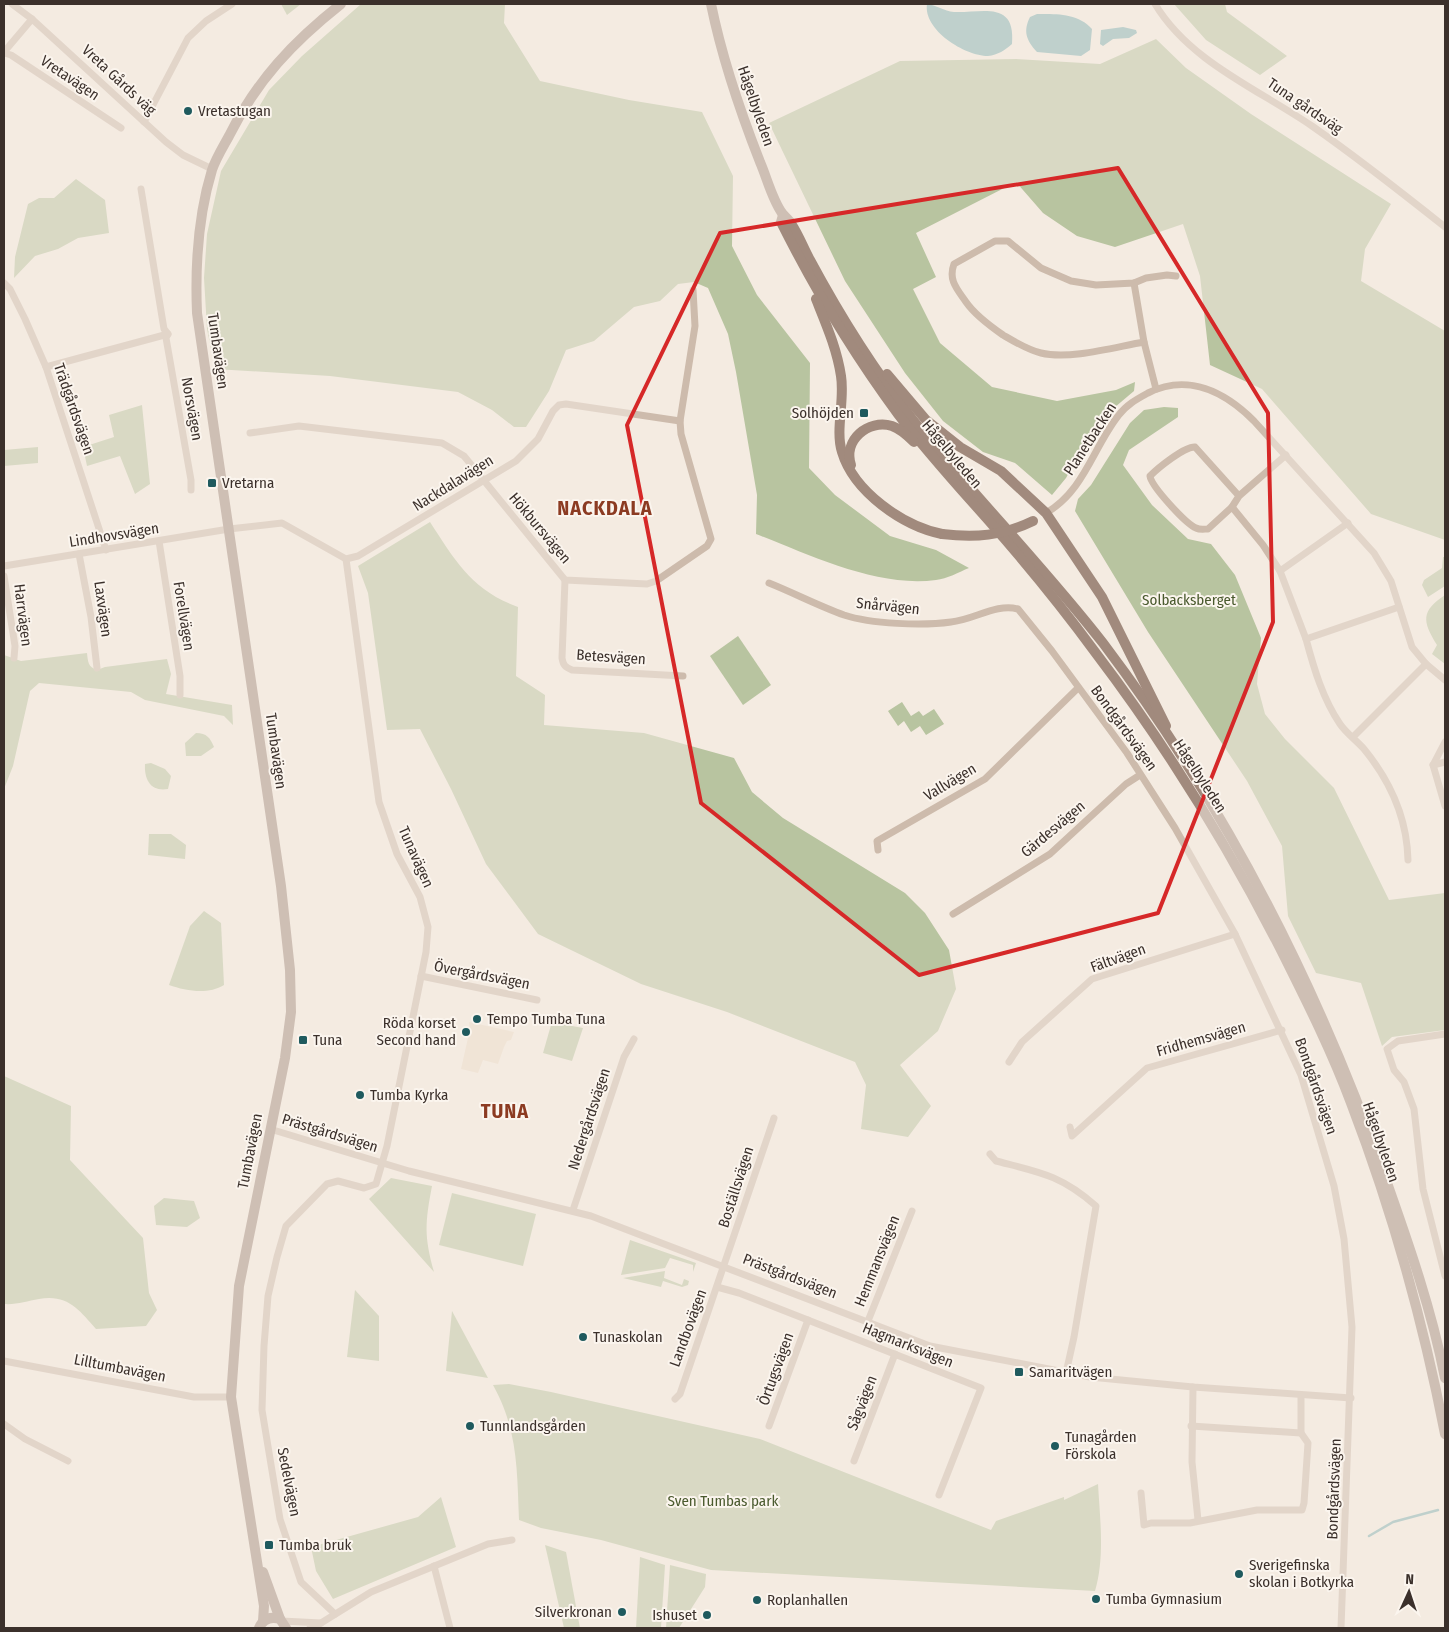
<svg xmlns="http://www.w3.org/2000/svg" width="1449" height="1632" font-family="'Fira Sans Condensed',sans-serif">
<rect width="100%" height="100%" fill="#f4ebe1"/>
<!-- green -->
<g fill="#b8c4a0">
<polygon points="281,4 301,4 287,15"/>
<path d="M361,4h144l-1,19 36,58 89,19 73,12 31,64 -1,70 25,49 53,68 -1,105 26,27 55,41 46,14 33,18c-10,4 -22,11 -33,12 -59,8 -126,-25 -180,-46l1,-39 -21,-123 -8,-38 -20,-46 -14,-6 -16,2 -18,17 -26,6 -40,34 -28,9 -17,41 -23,36h-12l-22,-17 -34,-18 -128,-16 -115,-7 -8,-40 -3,-51 3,-44 14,-63 48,-81 33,-34z"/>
<polygon points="1174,4 1225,4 1227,12 1287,56 1260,75 1206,40"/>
<polygon points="1156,39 1186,68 1251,114 1391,204 1365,249 1361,281 1445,331 1445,540 1371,514 1262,389 1210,365 1200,276 1183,224 1115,247 1077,236 1043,213 1016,182 916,233 936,277 913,289 940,343 992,387 1057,401 1116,390 1135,382 1134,391 1095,424 1066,478 1052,495 1015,463 983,452 943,421 905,373 845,281 769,123 900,61 1016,59 1100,64"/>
<polygon points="76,179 105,200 109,233 78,238 58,249 35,256 14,278 15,257 28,204 39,198 54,198"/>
<polygon points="142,405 150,484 135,494 120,456 87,466 83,447 114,437 109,415"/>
<polygon points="1164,407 1178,408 1178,417 1129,450 1123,465 1152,505 1188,539 1211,544 1235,575 1261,638 1257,684 1265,714 1285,739 1334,788 1389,900 1445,893 1445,1030 1392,1037 1382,1046 1361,983 1316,973 1288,916 1282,846 1247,781 1148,632 1075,511 1078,499 1091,485 1130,423 1144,410"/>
<polygon points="38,447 38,463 4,466 4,450"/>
<path d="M430,522c26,40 42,68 88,85l-2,69 29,19 -1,30 100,8 90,25 18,34 31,26 122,75 20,20 24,37 7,39 -18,42 -38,34 31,41 -23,31 -47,-8 5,-44 -11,-23 -128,-50 -86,-28 -103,-50 -52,-70 -35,-75 -31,-60 -33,1 -19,-137 -10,-27z"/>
<polygon points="1443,557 1445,557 1445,586 1428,597 1422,585 1424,580 1442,568"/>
<path d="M1445,595v69l-13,-10 5,-9c-15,-24 -16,-34 8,-50z"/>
<polygon points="738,636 771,685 743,705 710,656"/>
<path d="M87,653c1,9 1,14 10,17l8,-3 62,-8 4,15 -5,20 66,11 1,20 -9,-9 -79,-16 -14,-8 -92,-9 -9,8 -17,75 -9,23v-134l17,6z"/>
<polygon points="902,702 911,716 919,711 923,716 934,709 944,724 926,735 920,726 911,732 904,721 898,726 888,711"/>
<path d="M196,733c11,0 14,5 18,14l-13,9h-15l-1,-13z"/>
<path d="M151,763l14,6 6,7 -3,13c-17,3 -24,-9 -23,-25z"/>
<polygon points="149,834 171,834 186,845 185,859 148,855"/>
<path d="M204,911l17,12 3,62c-16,10 -38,6 -55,0l21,-59z"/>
<polygon points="556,1023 583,1028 572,1061 543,1053 551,1025"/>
<path d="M4,1076l67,30 -1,54 73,78 6,55 8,17 -11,16 -50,3c-17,-19 -28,-35 -57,-30 -12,2 -23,6 -35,5z"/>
<path d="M391,1178l41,8c-7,37 -8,50 2,86l-65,-73z"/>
<polygon points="452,1193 536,1214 523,1266 439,1245"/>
<polygon points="164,1198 194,1201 200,1218 187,1227 156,1225 154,1206"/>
<polygon points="630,1240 696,1263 693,1272 693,1265 670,1258 665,1268 621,1275"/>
<polygon points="665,1271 664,1278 682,1285 684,1279 689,1281 688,1285 682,1287 663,1281 661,1287 623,1278"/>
<polygon points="355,1290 379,1316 379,1361 347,1357"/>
<polygon points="452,1311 488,1378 446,1371"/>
<path d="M509,1384l42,8 209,47 231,91 5,-9 68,-24v3l34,-16c2,35 7,73 -3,107l-384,-21 -110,-30 -60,-12 -22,-8c-2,-50 -1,-90 -26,-135z"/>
<polygon points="441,1497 456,1547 333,1599 316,1571 311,1547 418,1517"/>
<polygon points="545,1545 566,1552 580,1628 564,1628"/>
<polygon points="640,1557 665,1565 661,1628 636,1628"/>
<polygon points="670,1565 706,1574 705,1587 679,1628 666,1628"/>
</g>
<!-- plaza -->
<polygon fill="#ecdcc8" points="469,1022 514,1032 511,1040 507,1041 504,1047 498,1064 483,1060 478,1073 461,1069 470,1029"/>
<!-- water -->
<g fill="#7fb0b2">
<path d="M927,4c9,1 17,7 27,8 28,1 62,-12 58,32 -7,6 -14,11 -24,12 -23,0 -65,-26 -61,-52z"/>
<path d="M1037,14c19,0 41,-1 55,15l-2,21 -9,6 -44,-4c-11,-12 -14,-21 -7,-35z"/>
<polygon points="1123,27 1136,30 1137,33 1129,38 1113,39 1103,46 1100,44 1101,30"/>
</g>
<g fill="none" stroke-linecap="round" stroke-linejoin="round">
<!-- stream -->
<polyline stroke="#7fb0b2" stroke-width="2.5" points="1369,1536 1393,1522 1438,1510"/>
<!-- minor -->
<g stroke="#cdbbac" stroke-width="7">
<polyline points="12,4 32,19 166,142 183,155 212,169"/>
<path d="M1155,4c35,58 103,85 157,122 46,32 89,66 133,101"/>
<polyline points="4,52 32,19"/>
<polyline points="4,53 11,55 121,128"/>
<polyline points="144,122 188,38 206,21 232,4"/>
<polyline points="141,189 164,329 168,334 166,338 191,480 191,490"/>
<polyline points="4,283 10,289 25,319 46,367 106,550"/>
<polyline points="1134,283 1144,342 1156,389"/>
<path d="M1144,342c-29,5 -74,18 -103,11 -13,-3 -26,-11 -38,-18 -13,-9 -28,-20 -37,-33 -9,-13 -18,-22 -12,-38l41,-23h13l33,27 30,13 25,4 38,-2 12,-5 21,-3 9,1"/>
<polyline points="46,367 168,334"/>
<polyline points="250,433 299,426 442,443 464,456 565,580 647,584 656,581 707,546 711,539 681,434 680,421 695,326 693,290"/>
<path d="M1239,496l-7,11 -24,22c-4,0 -8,1 -12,-1 -10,-4 -45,-42 -46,-52 8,-8 35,-30 45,-29l44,49 47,-41"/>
<polyline points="1232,507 1263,545 1280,571 1306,639"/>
<path d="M1046,513c38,-22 47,-65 72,-97 8,-11 19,-17 30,-23 40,-20 77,-1 106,28l120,132 17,28 21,66 14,17 19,16"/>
<polyline points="159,541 180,676 180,695"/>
<polyline points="79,554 91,617 97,668"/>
<polyline points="4,566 229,529 282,523 346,559 358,556 516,461 538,439 553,411 559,405 566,404 680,421"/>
<polyline points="1280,571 1348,523"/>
<polyline points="4,576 15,646 14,658"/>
<path d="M565,580l-3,78c1,7 3,9 10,12l111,6"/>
<path d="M769,583c25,10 50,23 75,32 27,9 79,11 107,7 23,-2 45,-19 67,-13l34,42 75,102 48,75 60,106 66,141 33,111 10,53 8,88 -11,301"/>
<path d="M1399,607l-93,32c8,30 17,60 34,85 6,9 17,17 24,25 27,33 43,69 44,111"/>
<polyline points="1353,737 1426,664"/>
<polyline points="1445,742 1433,765 1445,806"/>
<polyline points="1433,765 1445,762"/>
<polyline points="878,850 877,841 985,779 1078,688"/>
<polyline points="953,914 1050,854 1126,784 1140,775"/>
<polyline points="421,976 537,1000"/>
<polyline points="1445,1034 1398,1041 1387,1049 1394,1070 1404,1082 1414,1109 1423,1189 1445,1276"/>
<polyline points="1009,1062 1022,1042 1092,979 1235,934"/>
<polyline points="1070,1127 1072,1136 1147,1068 1282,1030"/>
<polyline points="270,1129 409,1171 591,1216 930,1346 1090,1377 1193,1387 1351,1398"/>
<path d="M990,1154l6,7c43,11 65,14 100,45l-22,131 -8,36"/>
<polyline points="573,1210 624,1057 634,1039"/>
<polyline points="717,1287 739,1293 981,1388 939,1495"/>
<polyline points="868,1321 912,1211"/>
<polyline points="4,1361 194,1397 231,1397"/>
<polyline points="1193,1387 1192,1462 1198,1520"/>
<polyline points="675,1399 680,1394 774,1118"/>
<polyline points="4,1424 25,1439 68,1461"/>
<polyline points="769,1426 808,1320"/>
<polyline points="1191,1426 1301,1433"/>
<polyline points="854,1461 895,1354"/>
<polyline points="1141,1493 1144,1525 1151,1523 1190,1523 1257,1510 1302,1510 1304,1503 1308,1443 1301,1433 1301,1395"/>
<polyline points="434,1566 450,1628"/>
<polyline points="335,1614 301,1582 280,1519 262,1410 264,1346 268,1296 277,1257 286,1226 327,1184 338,1181 364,1188 376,1184 387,1146 426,952 428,927 420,897 397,854 379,802 346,559"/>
<polyline points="282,1621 321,1623 310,1628"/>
<polyline points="321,1623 371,1592 488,1544 512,1540"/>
</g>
<!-- secondary -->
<g stroke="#a18a7d" stroke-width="10">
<path d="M711,4c11,54 29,107 49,158 7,16 12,37 22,51 3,4 8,7 10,12 7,11 12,24 18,35 30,56 64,110 103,160 61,76 130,146 190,223 123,163 216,346 283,537 23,65 46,131 59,198"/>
<path d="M783,215l-2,7c34,68 72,131 117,192 28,37 60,72 91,107 37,42 73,86 106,131 73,96 135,197 189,304 24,48 48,96 67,147 41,107 72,218 94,331"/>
<path d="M816,299c10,25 21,50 25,77 4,24 -6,54 1,76 12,40 61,74 100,82"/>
<polyline points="887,374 926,420 960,447 1001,471 1046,513 1102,597 1166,726"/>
<path d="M851,465c-8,-25 17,-46 41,-39 9,3 16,10 22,16"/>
<polyline points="263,1572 280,1619"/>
<path d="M263,1621l1,-15 -33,-209 8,-111 46,-228 6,-46 -1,-42 -9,-84 -84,-573c-2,-48 1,-97 15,-143 4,-12 11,-23 17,-34 28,-56 64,-94 112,-132"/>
<path d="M259,1628c4,-9 11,-12 21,-9l6,9"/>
</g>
<!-- secondary-bridge -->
<path stroke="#a18a7d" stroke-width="10" d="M942,534c33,4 60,2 91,-13"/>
</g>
<!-- marked area -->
<path d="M0 0H1449V1632H0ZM1118,168l150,245 5,209 -115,291 -239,62 -218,-172 -74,-378 93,-192z" fill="#f4ebe1" fill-opacity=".55" fill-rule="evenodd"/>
<path fill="none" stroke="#d62828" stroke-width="4" stroke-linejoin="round" d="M1118,168l150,245 5,209 -115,291 -239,62 -218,-172 -74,-378 93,-192z"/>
<!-- markers -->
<g fill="#1f5a5e" stroke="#fbf5ee" stroke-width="2">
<circle cx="188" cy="111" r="5"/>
<rect x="859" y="408" width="10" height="10" rx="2.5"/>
<rect x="207" y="478" width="10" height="10" rx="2.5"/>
<circle cx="477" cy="1019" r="5"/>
<circle cx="466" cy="1032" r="5"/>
<rect x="298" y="1035" width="10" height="10" rx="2.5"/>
<circle cx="360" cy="1095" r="5"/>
<circle cx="583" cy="1337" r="5"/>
<rect x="1014" y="1367" width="10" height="10" rx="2.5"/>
<circle cx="470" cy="1426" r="5"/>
<circle cx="1055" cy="1446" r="5"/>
<rect x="264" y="1540" width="10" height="10" rx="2.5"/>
<circle cx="1239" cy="1574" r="5"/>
<circle cx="1096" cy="1599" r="5"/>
<circle cx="757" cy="1600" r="5"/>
<circle cx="622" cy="1612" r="5"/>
<circle cx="707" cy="1615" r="5"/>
</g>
<g text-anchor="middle" stroke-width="4" stroke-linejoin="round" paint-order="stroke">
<!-- street labels -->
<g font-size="15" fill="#3b302b" stroke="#fbf5ee">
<text transform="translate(70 78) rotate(34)" y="5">Vretavägen</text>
<text transform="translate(119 80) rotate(43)" y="5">Vreta Gårds väg</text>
<text transform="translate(756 106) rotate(71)" y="5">Hågelbyleden</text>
<text transform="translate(1305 106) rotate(34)" y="5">Tuna gårdsväg</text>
<text transform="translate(218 351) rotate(82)" y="5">Tumbavägen</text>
<text transform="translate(74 409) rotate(71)" y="5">Trädgårdsvägen</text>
<text transform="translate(192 409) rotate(80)" y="5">Norsvägen</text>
<text transform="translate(1090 439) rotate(-57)" y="5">Planetbacken</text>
<text transform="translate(952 454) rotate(50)" y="5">Hågelbyleden</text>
<text transform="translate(453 483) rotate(-32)" y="5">Nackdalavägen</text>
<text transform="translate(540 528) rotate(50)" y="5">Hökbursvägen</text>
<text transform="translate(114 535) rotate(-9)" y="5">Lindhovsvägen</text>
<text transform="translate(888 606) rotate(6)" y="5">Snårvägen</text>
<text transform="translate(103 609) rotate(82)" y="5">Laxvägen</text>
<text transform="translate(23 615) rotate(83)" y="5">Harrvägen</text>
<text transform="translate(184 616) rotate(81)" y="5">Forellvägen</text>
<text transform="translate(611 657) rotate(4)" y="5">Betesvägen</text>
<text transform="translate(1124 728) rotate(54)" y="5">Bondgårdsvägen</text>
<text transform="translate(276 751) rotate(82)" y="5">Tumbavägen</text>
<text transform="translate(1200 776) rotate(57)" y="5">Hågelbyleden</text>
<text transform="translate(950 782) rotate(-31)" y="5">Vallvägen</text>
<text transform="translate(1053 829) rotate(-40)" y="5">Gärdesvägen</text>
<text transform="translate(416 857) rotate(66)" y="5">Tunavägen</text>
<text transform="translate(1118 958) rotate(-20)" y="5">Fältvägen</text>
<text transform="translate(482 975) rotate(11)" y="5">Övergårdsvägen</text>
<text transform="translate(1201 1039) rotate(-16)" y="5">Fridhemsvägen</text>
<text transform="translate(1316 1086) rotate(71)" y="5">Bondgårdsvägen</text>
<text transform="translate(589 1119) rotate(-72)" y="5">Nedergårdsvägen</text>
<text transform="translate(330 1133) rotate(17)" y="5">Prästgårdsvägen</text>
<text transform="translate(1381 1142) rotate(71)" y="5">Hågelbyleden</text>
<text transform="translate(250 1151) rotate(-79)" y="5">Tumbavägen</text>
<text transform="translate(736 1187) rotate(-72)" y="5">Boställsvägen</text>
<text transform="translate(877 1261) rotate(-68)" y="5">Hemmansvägen</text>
<text transform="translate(790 1276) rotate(21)" y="5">Prästgårdsvägen</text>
<text transform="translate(688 1328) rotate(-70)" y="5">Landbovägen</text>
<text transform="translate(908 1345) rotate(22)" y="5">Hagmarksvägen</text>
<text transform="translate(120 1368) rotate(11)" y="5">Lilltumbavägen</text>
<text transform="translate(776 1369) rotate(-70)" y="5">Örtugsvägen</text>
<text transform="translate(862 1403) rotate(-69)" y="5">Sågvägen</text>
<text transform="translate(289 1482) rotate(79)" y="5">Sedelvägen</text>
<text transform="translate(1334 1489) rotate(-88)" y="5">Bondgårdsvägen</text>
</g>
<!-- poi labels -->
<g font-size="15" fill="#3b302b" stroke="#fbf5ee" text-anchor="start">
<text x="198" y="116">Vretastugan</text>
<text x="854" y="418" text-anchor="end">Solhöjden</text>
<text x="222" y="488">Vretarna</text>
<text x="487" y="1024">Tempo Tumba Tuna</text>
<text x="456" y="1028" text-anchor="end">Röda korset<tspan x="456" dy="17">Second hand</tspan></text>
<text x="313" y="1045">Tuna</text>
<text x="370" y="1100">Tumba Kyrka</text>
<text x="593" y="1342">Tunaskolan</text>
<text x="1029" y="1377">Samaritvägen</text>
<text x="480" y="1431">Tunnlandsgården</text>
<text x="1065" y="1442">Tunagården<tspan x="1065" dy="17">Förskola</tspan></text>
<text x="279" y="1550">Tumba bruk</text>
<text x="1249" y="1570">Sverigefinska<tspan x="1249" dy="17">skolan i Botkyrka</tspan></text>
<text x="1106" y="1604">Tumba Gymnasium</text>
<text x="767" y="1605">Roplanhallen</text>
<text x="612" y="1617" text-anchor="end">Silverkronan</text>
<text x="697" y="1620" text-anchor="end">Ishuset</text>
</g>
<!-- park labels -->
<g font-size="15" fill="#4a5a2e" stroke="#fbf5ee">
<text x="1189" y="605">Solbacksberget</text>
<text x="723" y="1506">Sven Tumbas park</text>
</g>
<!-- district labels -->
<g font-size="20" font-weight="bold" letter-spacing="1" fill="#8c3b22" stroke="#fbf5ee">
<text x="605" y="515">NACKDALA</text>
<text x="505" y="1118">TUNA</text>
</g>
</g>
<!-- border -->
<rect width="1449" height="1632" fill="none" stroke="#3b302b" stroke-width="10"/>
<!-- north arrow -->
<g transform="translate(1409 1592) rotate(3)" stroke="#fbf5ee" stroke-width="4" paint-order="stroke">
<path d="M0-4L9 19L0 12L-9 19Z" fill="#3b302b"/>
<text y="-8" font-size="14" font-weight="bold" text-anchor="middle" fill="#3b302b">N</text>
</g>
</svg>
